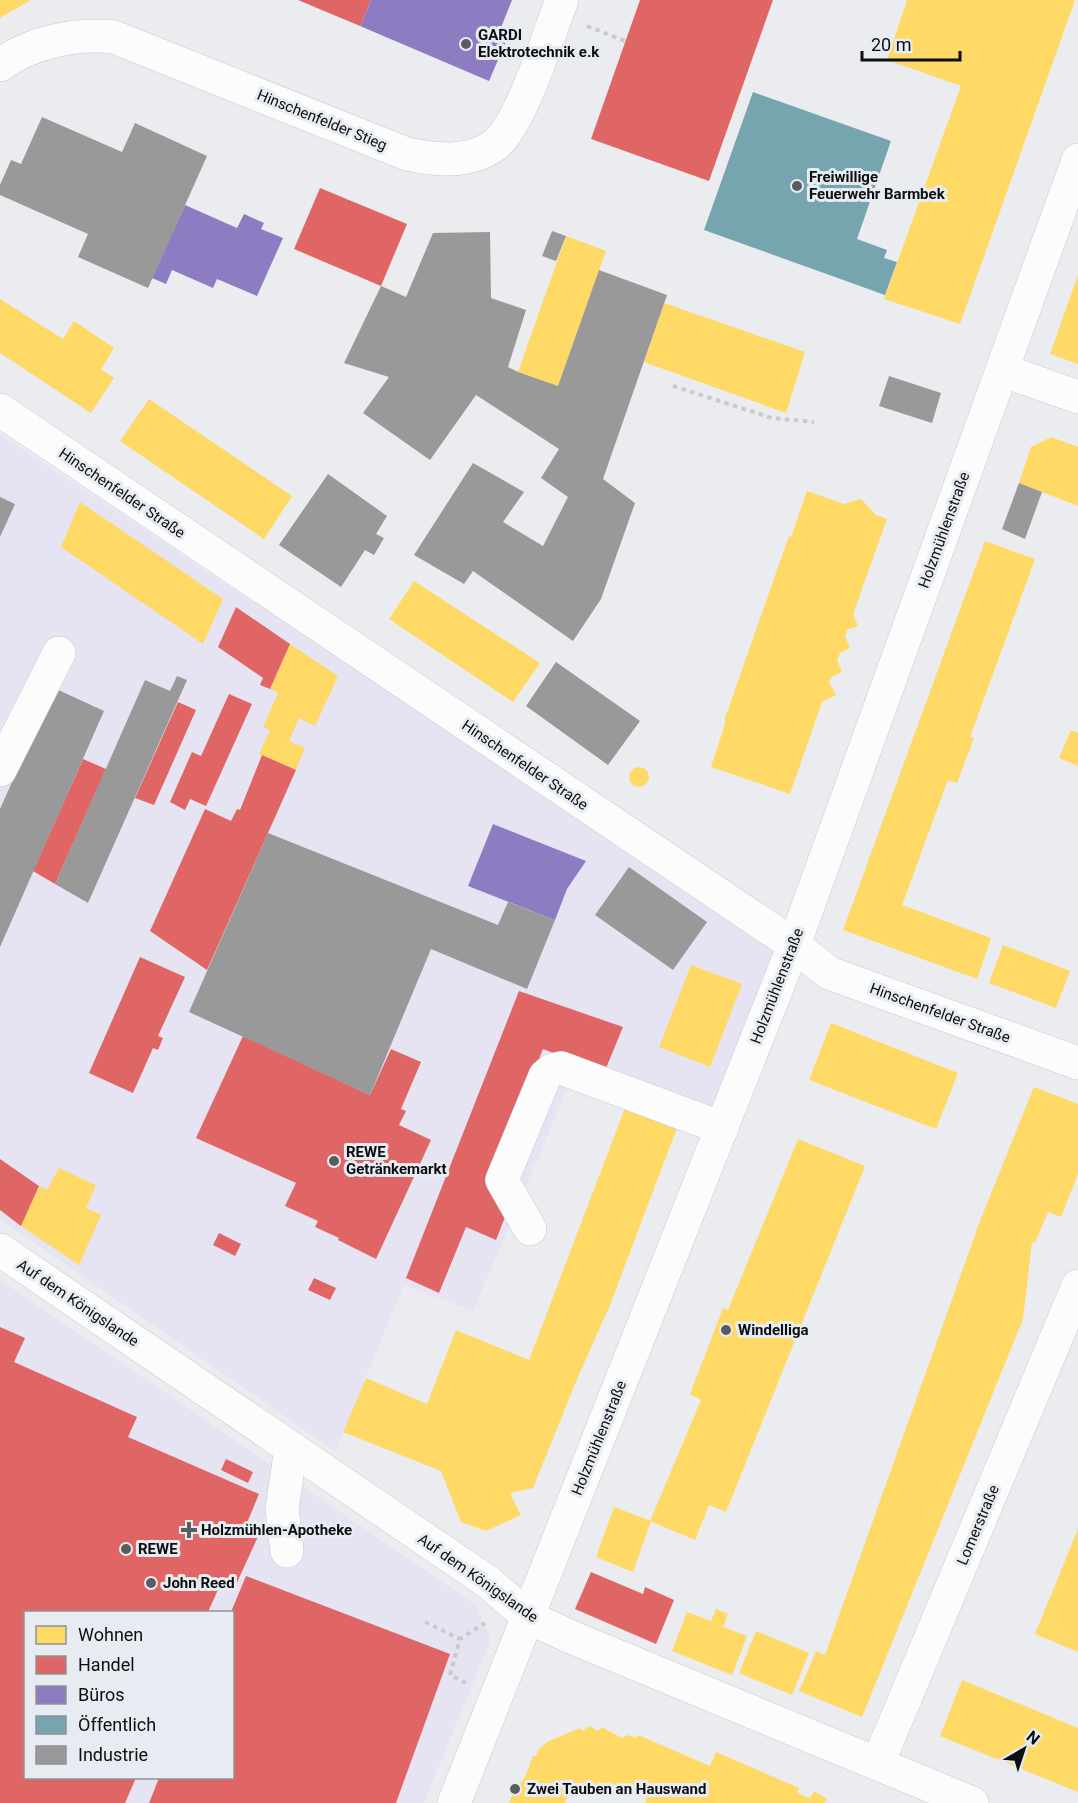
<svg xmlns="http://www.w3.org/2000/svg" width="1078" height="1803" font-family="Roboto,sans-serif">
<rect width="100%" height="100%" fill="#eaecef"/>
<!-- commercial -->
<g fill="#e6e4f2" fill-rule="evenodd">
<polygon points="0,434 776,949 706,1125 575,1071 473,1311 404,1285 335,1451 0,1219"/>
<path d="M0,1280l476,325 15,34 -67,164h-424zM26,1612h206v166h-206z"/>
</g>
<!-- homes -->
<g fill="#ffd966">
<polygon points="0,0 31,0 0,18"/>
<polygon points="907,0 1075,0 960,324 884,299 961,86 887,60"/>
<polygon points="566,236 606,251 558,386 518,372"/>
<polygon points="1078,275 1078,364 1050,354"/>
<polygon points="0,299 63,339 74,321 114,348 101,369 114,378 91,413 0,353"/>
<polygon points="664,303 805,352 786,413 644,362"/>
<polygon points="149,399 292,496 264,539 120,441"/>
<polygon points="1051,437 1078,447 1078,506 1019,483 1031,447"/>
<polygon points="807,491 844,504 861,499 876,515 887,519 853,614 858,626 847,630 845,636 850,648 840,653 837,660 842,672 831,677 829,682 836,695 822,702 790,794 711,767 726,721 724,721 789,536 791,537"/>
<polygon points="80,502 223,599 203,644 61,547"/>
<polygon points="985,541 1035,559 970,737 974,738 957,783 948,780 902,905 991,938 977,979 843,930"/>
<polygon points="414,581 540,663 513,702 389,619"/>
<polygon points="290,644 338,676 315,726 299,718 289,741 305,748 296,770 259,754 270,730 263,727 278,693 270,689"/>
<polygon points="1071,730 1078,733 1078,766 1059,758"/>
<circle cx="639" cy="777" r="10"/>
<polygon points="1003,945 1070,971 1056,1008 989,983"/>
<polygon points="691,965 742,984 710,1067 659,1047"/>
<polygon points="831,1023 958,1073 936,1129 809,1080"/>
<polygon points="1034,1087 1078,1104 1078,1174 1061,1217 1048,1212 1035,1243 1032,1242 1023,1319 862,1717 799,1691 816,1651 825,1655 980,1221"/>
<polygon points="628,1100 680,1120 610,1305 577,1379 533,1488 510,1493 521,1515 486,1531 461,1522 441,1471 343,1432 366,1378 427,1404 456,1330 529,1360"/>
<polygon points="798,1139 865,1166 726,1512 709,1505 695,1540 650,1521 701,1400 690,1394 723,1308 728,1310"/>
<polygon points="59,1168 96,1185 86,1208 101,1215 79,1265 21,1226 39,1186 47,1190"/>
<polygon points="614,1507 651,1521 633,1572 596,1557"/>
<polygon points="1078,1529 1078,1652 1035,1634"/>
<polygon points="716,1609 728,1614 723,1627 747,1636 732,1675 672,1651 687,1612 711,1621"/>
<polygon points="756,1631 809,1653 792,1695 739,1673"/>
<polygon points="962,1680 1078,1728 1078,1792 940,1736"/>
<polygon points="590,1726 598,1731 602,1727 622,1738 628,1735 636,1738 638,1735 710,1766 716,1752 799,1788 797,1793 810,1798 814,1791 827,1799 824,1803 647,1803 645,1802 647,1796 635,1792 628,1796 614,1791 614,1785 609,1782 569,1794 565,1803 509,1803 515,1789 525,1777 533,1756 536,1756 539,1749 547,1742 580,1728 582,1731"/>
</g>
<!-- shops -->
<g fill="#e06666">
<polygon points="298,0 371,0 360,26"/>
<polygon points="640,0 773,0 709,181 591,139"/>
<polygon points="320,188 407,224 381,286 294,249"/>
<polygon points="236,607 290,644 270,689 260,685 263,678 218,647"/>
<polygon points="229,694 252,704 206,806 190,799 185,810 170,802 192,752 201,756"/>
<polygon points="178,702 196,710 154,805 135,798"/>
<polygon points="262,755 296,770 207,970 150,931 205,809 231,821 237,809 240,810"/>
<polygon points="83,759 106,769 55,884 33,871"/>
<polygon points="140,957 185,977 158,1036 163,1038 158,1050 153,1048 133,1093 89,1073"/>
<polygon points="519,991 623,1027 604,1073 543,1049 490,1180 511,1202 496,1240 466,1227 439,1293 406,1278"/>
<polygon points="243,1036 370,1095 391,1049 421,1062 401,1109 406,1111 399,1125 431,1140 376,1259 338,1240 339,1238 315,1227 318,1221 285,1206 296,1183 196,1138"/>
<polygon points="0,1159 39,1186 21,1226 0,1210"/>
<polygon points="219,1233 241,1244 235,1256 213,1245"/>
<polygon points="314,1278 336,1288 330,1300 308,1290"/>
<polygon points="0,1327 25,1338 14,1362 137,1417 128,1437 259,1494 247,1523 261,1530 234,1589 221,1583 208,1612 26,1612 26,1778 136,1778 125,1803 0,1803"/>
<polygon points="226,1459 253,1472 248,1483 221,1470"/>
<polygon points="591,1572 643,1594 645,1587 674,1600 656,1644 575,1609"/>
<polygon points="246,1576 450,1654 396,1803 149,1803 159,1778 232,1778 231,1612"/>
</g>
<!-- offices -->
<g fill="#8e7cc3">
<polygon points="371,0 512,0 500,30 509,34 489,81 360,26"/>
<polygon points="185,205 237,228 244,214 264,223 261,229 283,238 257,296 217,279 213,288 172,270 166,284 152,278"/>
<polygon points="493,824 586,861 567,889 555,920 468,886"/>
</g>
<!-- public -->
<polygon fill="#76a5af" points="753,92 891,141 857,239 887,250 884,258 897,262 885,295 704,230"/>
<!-- industry -->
<g fill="#999">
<polygon points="42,117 122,152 135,123 207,156 148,288 78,257 88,234 0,195 0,185 11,160 21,164"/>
<polygon points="552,231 566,236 556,261 542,256"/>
<polygon points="490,232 491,298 526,310 508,367 518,372 558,386 599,270 667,295 603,479 635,503 601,599 573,641 473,571 464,584 414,555 473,463 524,492 503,522 543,546 568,497 541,478 559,449 476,395 430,460 363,413 389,377 344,363 381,286 406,297 433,233"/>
<polygon points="889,376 941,393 932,423 879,406"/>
<polygon points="328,474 387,516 376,534 384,538 374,555 365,550 341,587 279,545"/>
<polygon points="1019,483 1042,492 1025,539 1002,529"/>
<polygon points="0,497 15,504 0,537"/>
<polygon points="556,662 640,721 608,765 526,706"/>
<polygon points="177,676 187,680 88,903 55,884 145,680 170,691"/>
<polygon points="54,688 104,711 0,947 0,809"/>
<polygon points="268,833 498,925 508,902 555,920 527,989 431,949 370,1095 189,1012"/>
<polygon points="629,867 707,922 673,970 595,915"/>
</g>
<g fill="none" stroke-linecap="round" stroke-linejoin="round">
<defs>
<g id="minor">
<path d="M0,65c31,-23 76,-32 114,-28l293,117c29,6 62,10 88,-9 26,-20 54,-112 67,-145"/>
<polyline points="1002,370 1078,397"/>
<polyline points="0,410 794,945 829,973 1078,1063"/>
<polyline points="0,770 59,653"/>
<polyline points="530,1229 502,1180 545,1076 552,1070 561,1068 722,1128"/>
<polyline points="0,1250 488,1582 528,1617 571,1637 972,1803"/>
<polyline points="287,1551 282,1509 291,1448"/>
<polyline points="878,1763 1078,1286"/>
<polyline points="454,1803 794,945 1078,160"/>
</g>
</defs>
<!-- minor casing -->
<use href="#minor" stroke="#c7c9cc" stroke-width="34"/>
<!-- path -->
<g stroke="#c9cacb" stroke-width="4" stroke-dasharray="4.5 4.5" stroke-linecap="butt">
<polyline points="587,26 625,41"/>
<polyline points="673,386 772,418 814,422"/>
<polyline points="425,1622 460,1639"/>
<polyline points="466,1683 450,1675 460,1639 485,1623"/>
</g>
<!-- minor -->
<use href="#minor" stroke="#fcfcfd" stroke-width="33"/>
</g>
<!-- markers -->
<g fill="#5a5c5e" stroke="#e7ecf2" stroke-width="2">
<circle cx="466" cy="44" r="6"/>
<circle cx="797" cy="186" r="6"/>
<circle cx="334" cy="1161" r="6"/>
<circle cx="726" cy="1330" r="6"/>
<path d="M186 1521h6v6h6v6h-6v6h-6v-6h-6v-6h6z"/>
<circle cx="126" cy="1549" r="6"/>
<circle cx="151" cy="1583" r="6"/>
<circle cx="515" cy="1789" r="6"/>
</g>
<g text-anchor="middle" stroke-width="6" stroke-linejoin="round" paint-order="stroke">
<!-- poi labels -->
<g font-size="15" font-weight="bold" fill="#0d0e10" stroke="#e7ecf2" text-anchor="start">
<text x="478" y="40">GARDI<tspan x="478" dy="17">Elektrotechnik e.k</tspan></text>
<text x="809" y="182">Freiwillige<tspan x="809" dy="17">Feuerwehr Barmbek</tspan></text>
<text x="346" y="1157">REWE<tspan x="346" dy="17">Getränkemarkt</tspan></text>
<text x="738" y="1335">Windelliga</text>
<text x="201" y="1535">Holzmühlen-Apotheke</text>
<text x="138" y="1554">REWE</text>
<text x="163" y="1588">John Reed</text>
<text x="527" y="1794">Zwei Tauben an Hauswand</text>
</g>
<!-- street labels -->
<g font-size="15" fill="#0d0e10" stroke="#e7ecf2">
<text transform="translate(322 120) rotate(22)" y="5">Hinschenfelder Stieg</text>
<text transform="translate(122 493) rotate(34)" y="5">Hinschenfelder Straße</text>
<text transform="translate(944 530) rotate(-70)" y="5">Holzmühlenstraße</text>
<text transform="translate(525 765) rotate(34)" y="5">Hinschenfelder Straße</text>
<text transform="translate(777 986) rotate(-69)" y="5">Holzmühlenstraße</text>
<text transform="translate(940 1013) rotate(20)" y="5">Hinschenfelder Straße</text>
<text transform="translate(78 1303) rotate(34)" y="5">Auf dem Königslande</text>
<text transform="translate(599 1438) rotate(-68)" y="5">Holzmühlenstraße</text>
<text transform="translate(978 1525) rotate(-67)" y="5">Lomerstraße</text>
<text transform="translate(478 1578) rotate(35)" y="5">Auf dem Königslande</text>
</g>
</g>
<!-- legend -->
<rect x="24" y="1611" width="210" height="168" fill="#e7ecf2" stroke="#909398" stroke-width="1.5"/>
<rect x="36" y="1626" width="30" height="18" fill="#ffd966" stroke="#909398" stroke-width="1.5"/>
<text x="78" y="1641" font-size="18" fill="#0d0e10">Wohnen</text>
<rect x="36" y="1656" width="30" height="18" fill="#e06666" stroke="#909398" stroke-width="1.5"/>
<text x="78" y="1671" font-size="18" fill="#0d0e10">Handel</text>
<rect x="36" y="1686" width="30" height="18" fill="#8e7cc3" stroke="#909398" stroke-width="1.5"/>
<text x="78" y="1701" font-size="18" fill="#0d0e10">Büros</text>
<rect x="36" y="1716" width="30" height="18" fill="#76a5af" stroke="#909398" stroke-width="1.5"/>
<text x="78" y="1731" font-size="18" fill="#0d0e10">Öffentlich</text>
<rect x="36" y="1746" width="30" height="18" fill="#999999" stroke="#909398" stroke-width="1.5"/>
<text x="78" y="1761" font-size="18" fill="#0d0e10">Industrie</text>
<!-- north arrow -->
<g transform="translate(1024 1749) rotate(39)" stroke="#e7ecf2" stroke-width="4.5" paint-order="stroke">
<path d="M0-4.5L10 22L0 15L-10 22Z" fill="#0d0e10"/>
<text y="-9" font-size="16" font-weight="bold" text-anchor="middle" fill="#0d0e10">N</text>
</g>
<!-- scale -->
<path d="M862 51v9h98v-9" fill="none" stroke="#0d0e10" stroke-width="3"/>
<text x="871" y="51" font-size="18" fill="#0d0e10" stroke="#e7ecf2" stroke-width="4.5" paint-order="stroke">20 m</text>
</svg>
